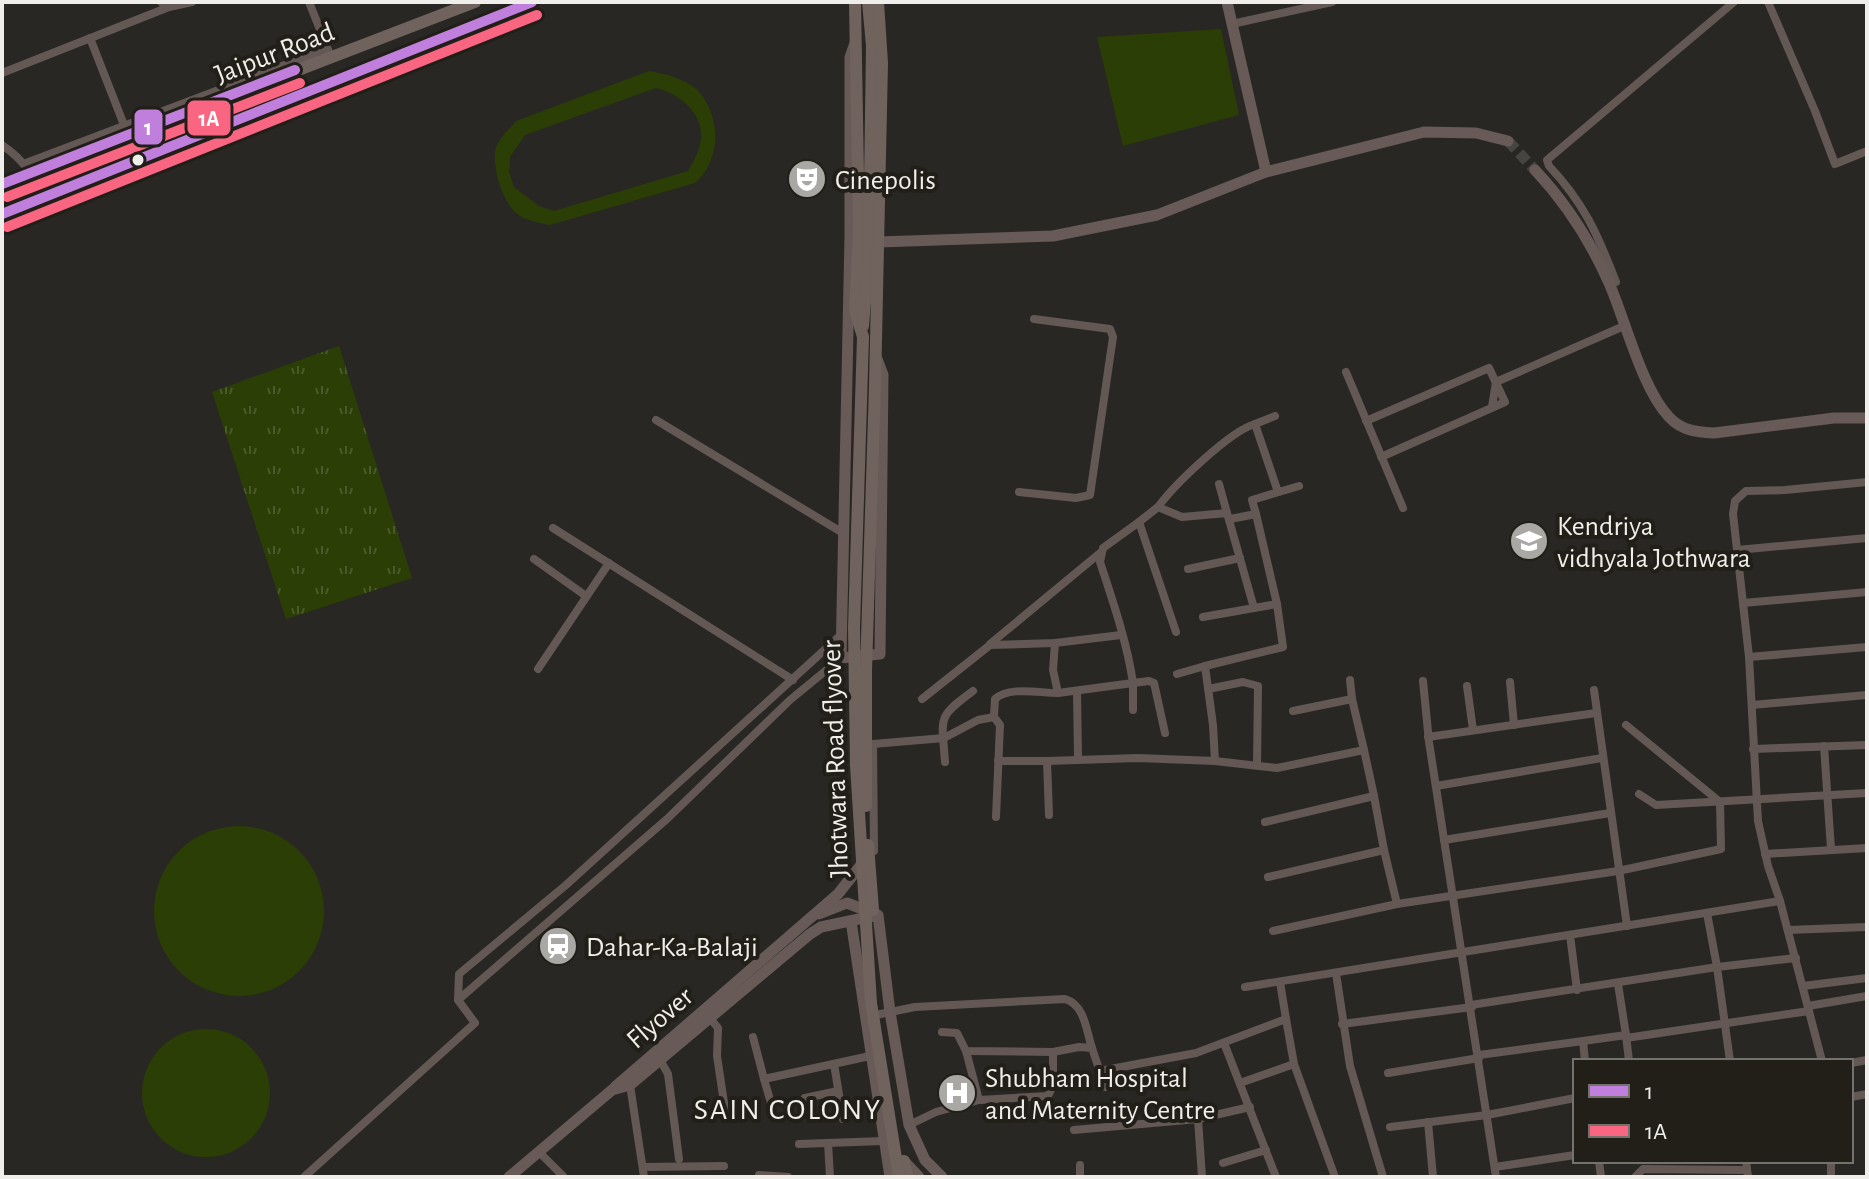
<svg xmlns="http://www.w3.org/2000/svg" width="1869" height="1179" font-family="'Alegreya Sans',sans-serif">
<defs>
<pattern id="grass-tufts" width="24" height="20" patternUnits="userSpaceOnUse" patternTransform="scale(2)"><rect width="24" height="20" fill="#2b3e05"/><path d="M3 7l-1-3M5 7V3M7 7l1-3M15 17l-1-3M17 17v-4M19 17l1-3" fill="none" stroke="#4a5a2a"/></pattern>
</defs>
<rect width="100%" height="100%" fill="#282724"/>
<!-- grass -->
<polygon fill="url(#grass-tufts)" points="339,346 412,578 286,619 212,392"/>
<!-- park -->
<g fill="#2b3e05" fill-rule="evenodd">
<polygon points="1221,29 1239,115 1123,146 1097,37"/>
<path d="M649,71c17,3 39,8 51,22 22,27 20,69 -5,90l-145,42c-11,-2 -27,-5 -35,-13 -13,-13 -22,-42 -20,-60 1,-11 14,-23 21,-31zM656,88c26,6 53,30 43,60 -2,7 -7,15 -11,23l-134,40 -15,-5 -25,-19 -5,-15 1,-15 15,-22z"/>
<circle cx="239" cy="911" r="85"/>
<circle cx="206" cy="1093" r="64"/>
</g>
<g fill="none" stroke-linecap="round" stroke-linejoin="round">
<!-- secondary-tunnel -->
<polyline stroke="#464542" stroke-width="11" stroke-dasharray="11 5.5" stroke-linecap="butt" points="1508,141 1535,170"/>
<!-- street -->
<g stroke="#645855" stroke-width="8">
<polyline points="161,2 169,7 192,2"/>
<polyline points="309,2 329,52"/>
<polyline points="1768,2 1815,111 1835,164 1867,151"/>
<polyline points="1232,24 1332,2"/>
<polyline points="90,38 126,130"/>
<polyline points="2,73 169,7"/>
<path d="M2,145c22,15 31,29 38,54"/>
<polyline points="26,163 327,49"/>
<path d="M1616,282c-18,-47 -32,-79 -67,-116l-2,-6 187,-158"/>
<polyline points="1346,372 1403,508"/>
<polyline points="1492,407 1496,382 1624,326"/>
<polyline points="656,420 843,533"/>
<polyline points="1366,421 1489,368 1505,402 1381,457"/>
<polyline points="1255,424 1275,416"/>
<polyline points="1219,484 1227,513"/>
<polyline points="1019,492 1076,498 1090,495 1113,337 1110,329 1034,319"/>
<path d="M1158,507c16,-22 72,-76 97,-83l23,68"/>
<polyline points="1256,514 1252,500 1299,486"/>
<polyline points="1230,519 1256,514 1277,604"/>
<polyline points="1139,522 1158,507 1182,517 1227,513 1254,608 1203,617"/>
<polyline points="553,528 793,680"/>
<polyline points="1737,550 1867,538"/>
<polyline points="534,559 586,596"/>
<polyline points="1188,569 1240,558"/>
<polyline points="1743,603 1867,592"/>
<polyline points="990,644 1100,553"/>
<polyline points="1749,657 1867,647"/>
<polyline points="1205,666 1283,647 1277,604 1254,608"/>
<polyline points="538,669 609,563"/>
<polyline points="1177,674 1205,666 1213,725 1215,761"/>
<polyline points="1350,680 1352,699"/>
<polyline points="1423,681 1429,742 1496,1177"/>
<polyline points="1510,682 1514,725"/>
<polyline points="1467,686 1473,730"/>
<polyline points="1208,689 1243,682 1258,686 1257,765"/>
<polyline points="1594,690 1627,926"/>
<polyline points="1077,691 1078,758"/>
<path d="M1058,693l75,-10c-6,-41 -20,-81 -33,-121l3,-14 36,-26 37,110"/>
<polyline points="922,699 990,645 1055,643 1121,635"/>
<polyline points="1752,705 1867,695"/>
<polyline points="1133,710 1133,683 1149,681 1154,683 1165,733"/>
<path d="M994,717l1,-18c14,-13 44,-6 63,-6l-5,-23 2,-27"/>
<polyline points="1428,737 1596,713"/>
<polyline points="1824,746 1831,849"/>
<polyline points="1753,749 1867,745"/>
<polyline points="998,761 1047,761 1049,815"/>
<polyline points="1047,761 1138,758 1215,761 1277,768 1364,750 1352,699 1293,711"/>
<path d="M945,762c-3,-45 -9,-44 28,-71"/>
<polyline points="1436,786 1602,758"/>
<polyline points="1639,794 1656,805 1867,793"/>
<polyline points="1265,822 1374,796 1364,750"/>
<polyline points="1444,840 1610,813"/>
<polyline points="1384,850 1397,904"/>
<polyline points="874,851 873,744 944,738 978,720 994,717 1000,725 996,817"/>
<polyline points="1765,854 1867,848"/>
<polyline points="1268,877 1384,850 1374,796"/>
<polyline points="1788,930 1867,927"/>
<polyline points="1273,931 1397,904 1618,871 1721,849 1720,802 1626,725"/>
<polyline points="1570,935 1577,990"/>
<polyline points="1336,973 1350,1066 1383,1177"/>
<polyline points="1280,982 1286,1019"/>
<polyline points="1803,986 1867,978"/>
<polyline points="1245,987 1780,901"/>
<polyline points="458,1000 667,819 790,700 841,658"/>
<polyline points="1471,1005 1717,967 1707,913"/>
<polyline points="1808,1006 1867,996"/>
<path d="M871,1016l44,-9 150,-8c20,6 21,31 27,49"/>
<polyline points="709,1017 718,1028 717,1056 726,1116"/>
<polyline points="1342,1024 1472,1007"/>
<polyline points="942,1032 957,1033 966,1051 1053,1052"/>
<polyline points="1626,1035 1629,1061"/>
<polyline points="753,1037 764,1079 870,1056"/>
<polyline points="1626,1038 1809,1011"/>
<polyline points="1583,1041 1626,1035 1618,984"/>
<polyline points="1224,1043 1276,1177"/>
<polyline points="966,1051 979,1100"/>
<polyline points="1479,1055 1583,1041 1585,1061"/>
<polyline points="659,1058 668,1074 679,1159"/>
<polyline points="1730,1061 1717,967 1796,958"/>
<polyline points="1822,1061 1780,901 1768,866 1758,821 1749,657 1733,514 1735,501 1746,491 1785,490 1867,482"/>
<polyline points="1851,1063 1867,1060"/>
<polyline points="834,1064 843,1119"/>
<polyline points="1294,1064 1335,1177"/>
<polyline points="1100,1071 1196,1053 1286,1019 1294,1064 1240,1083"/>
<polyline points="1388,1073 1479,1058"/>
<polyline points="764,1079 771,1103"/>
<polyline points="630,1085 644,1177"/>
<polyline points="1851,1097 1867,1094"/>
<polyline points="805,1098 838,1091"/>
<polyline points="1198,1119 1202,1177"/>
<polyline points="1428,1122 1433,1177"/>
<polyline points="909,1125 936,1112 979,1100 1048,1096 1053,1085 1053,1052 1079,1047 1092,1048 1105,1087"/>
<polyline points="1390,1127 1487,1115 1575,1098"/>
<polyline points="1074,1130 1198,1119 1250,1107"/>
<polyline points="828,1143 830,1177"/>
<polyline points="799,1144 883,1141"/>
<polyline points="539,1152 564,1177"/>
<polyline points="1599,1161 1601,1177"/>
<polyline points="1746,1161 1748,1177"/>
<polyline points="1831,1161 1831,1177"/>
<polyline points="1223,1163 1266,1150"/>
<polyline points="1080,1165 1080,1177"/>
<polyline points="643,1167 724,1166"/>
<polyline points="1495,1167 1575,1155"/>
<polyline points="759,1175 788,1177"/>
<polyline points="304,1177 475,1023 458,1000 459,974 566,885 842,634"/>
<polyline points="1635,1177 1643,1169 1747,1170"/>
</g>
<!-- secondary -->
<g stroke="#685a56" stroke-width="11">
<polyline points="1227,2 1266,172 1424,132 1476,133 1508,141"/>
<polyline points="855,43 850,57 850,237 841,658 880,654 883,375 877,359"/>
<path d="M1535,170c32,34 55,70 74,113 16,36 33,106 60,134 13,14 28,15 45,16l120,-15h33"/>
<polyline points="879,242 1053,236 1157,215 1266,172"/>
<polyline points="819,914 847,903 865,910"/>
<polyline points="851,921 890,1177"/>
<polyline points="615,1087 838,894 861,865"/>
<polyline points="904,1161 919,1177"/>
<polyline points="509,1177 612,1090 630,1085 810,934 821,927 878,915 890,1012 909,1125 925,1160 942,1177"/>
</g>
<!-- primary -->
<g stroke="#70625c" stroke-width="12">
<polyline points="855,2 859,231 855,310 863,337"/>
<polyline points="2,184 475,2"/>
<polyline points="2,214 532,2"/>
<polyline points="863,326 869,251 872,46 868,2"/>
<polyline points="875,386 882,63 878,2"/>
<polyline points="904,1161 907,1177"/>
</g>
<!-- primary-bridge -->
<g stroke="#70625c" stroke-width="12">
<polyline points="863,337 854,628 856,765 871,1003 899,1177"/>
<polyline points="866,806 866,670 875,386"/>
<polyline points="868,845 873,910"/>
</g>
<defs>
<g id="bus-1">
<polyline points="2,184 295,70"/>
<polyline points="2,214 532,2"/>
</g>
<g id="bus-2">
<polyline points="7,197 300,83"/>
<polyline points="7,227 537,15"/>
</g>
</defs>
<!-- bus-1 casing -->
<use href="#bus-1" stroke="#211f18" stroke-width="16"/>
<!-- bus-2 casing -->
<use href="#bus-2" stroke="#211f18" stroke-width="16"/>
<!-- bus-1 -->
<use href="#bus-1" stroke="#c07fdc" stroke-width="10"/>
<!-- bus-2 -->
<use href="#bus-2" stroke="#fa6682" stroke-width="10"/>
</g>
<!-- icons -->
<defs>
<symbol id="theatre-disc" viewBox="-11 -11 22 22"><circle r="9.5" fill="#aaa8a5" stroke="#211f18"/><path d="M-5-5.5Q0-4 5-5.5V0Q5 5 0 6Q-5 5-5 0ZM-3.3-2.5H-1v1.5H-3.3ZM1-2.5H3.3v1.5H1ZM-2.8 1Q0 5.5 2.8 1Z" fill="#fff"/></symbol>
<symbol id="school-disc" viewBox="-11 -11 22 22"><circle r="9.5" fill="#aaa8a5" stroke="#211f18"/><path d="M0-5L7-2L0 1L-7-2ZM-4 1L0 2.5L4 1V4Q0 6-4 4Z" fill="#fff"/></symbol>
<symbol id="station-disc" viewBox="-11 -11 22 22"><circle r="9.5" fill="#aaa8a5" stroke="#211f18"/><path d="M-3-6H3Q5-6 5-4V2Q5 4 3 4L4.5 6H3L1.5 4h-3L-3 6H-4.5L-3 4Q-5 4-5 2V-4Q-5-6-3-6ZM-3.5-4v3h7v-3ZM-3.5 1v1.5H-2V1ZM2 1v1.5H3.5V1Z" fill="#fff"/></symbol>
<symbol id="hospital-disc" viewBox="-11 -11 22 22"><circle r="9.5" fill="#aaa8a5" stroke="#211f18"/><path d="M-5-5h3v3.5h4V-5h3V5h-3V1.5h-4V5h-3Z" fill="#fff"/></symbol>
</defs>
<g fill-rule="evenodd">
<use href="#theatre-disc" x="785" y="157" width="44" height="44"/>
<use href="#school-disc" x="1507" y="519" width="44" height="44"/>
<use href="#station-disc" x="536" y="924" width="44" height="44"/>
<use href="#hospital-disc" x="935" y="1071" width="44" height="44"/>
</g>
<!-- markers -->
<circle fill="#f0eeea" stroke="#211f18" stroke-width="3" cx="138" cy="160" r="7"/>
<g text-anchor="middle" stroke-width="8" stroke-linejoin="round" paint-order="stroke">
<!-- street labels -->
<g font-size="28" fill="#f0eeea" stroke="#211f18">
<text transform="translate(274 52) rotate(-21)" y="10">Jaipur Road</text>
<text transform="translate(834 759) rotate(-92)" y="10">Jhotwara Road flyover</text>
<text transform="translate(659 1017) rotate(-41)" y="10">Flyover</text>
</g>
<!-- poi labels -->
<g font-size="28" fill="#f0eeea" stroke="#211f18" text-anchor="start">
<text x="835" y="189">Cinepolis</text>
<text x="1557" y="535">Kendriya<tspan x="1557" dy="32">vidhyala Jothwara</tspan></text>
<text x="586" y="956">Dahar-Ka-Balaji</text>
<text x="985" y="1087">Shubham Hospital<tspan x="985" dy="32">and Maternity Centre</tspan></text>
</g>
<!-- neighbourhood labels -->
<g font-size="30" letter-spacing="2" fill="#f0eeea" stroke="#211f18">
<text x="788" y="1119">SAIN COLONY</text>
</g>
</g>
<g stroke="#211f18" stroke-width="3">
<rect x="186" y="99" width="46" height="38" rx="8" fill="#fa6682"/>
<rect x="133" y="108" width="31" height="38" rx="8" fill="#c07fdc"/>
</g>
<g font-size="22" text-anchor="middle" font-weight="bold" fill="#fff">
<text x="209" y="126">1A</text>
<text x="148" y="135">1</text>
</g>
<!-- border -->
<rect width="1869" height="1179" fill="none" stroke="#f0eeea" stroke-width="8"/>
<!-- legend -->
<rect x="1573" y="1059" width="280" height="104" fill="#211f18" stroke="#74726c" stroke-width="2"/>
<rect x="1589" y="1085" width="40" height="12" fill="#c07fdc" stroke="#74726c" stroke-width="2"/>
<text x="1645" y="1099" font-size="24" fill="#f0eeea">1</text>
<rect x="1589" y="1125" width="40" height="12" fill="#fa6682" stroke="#74726c" stroke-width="2"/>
<text x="1645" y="1139" font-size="24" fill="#f0eeea">1A</text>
</svg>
